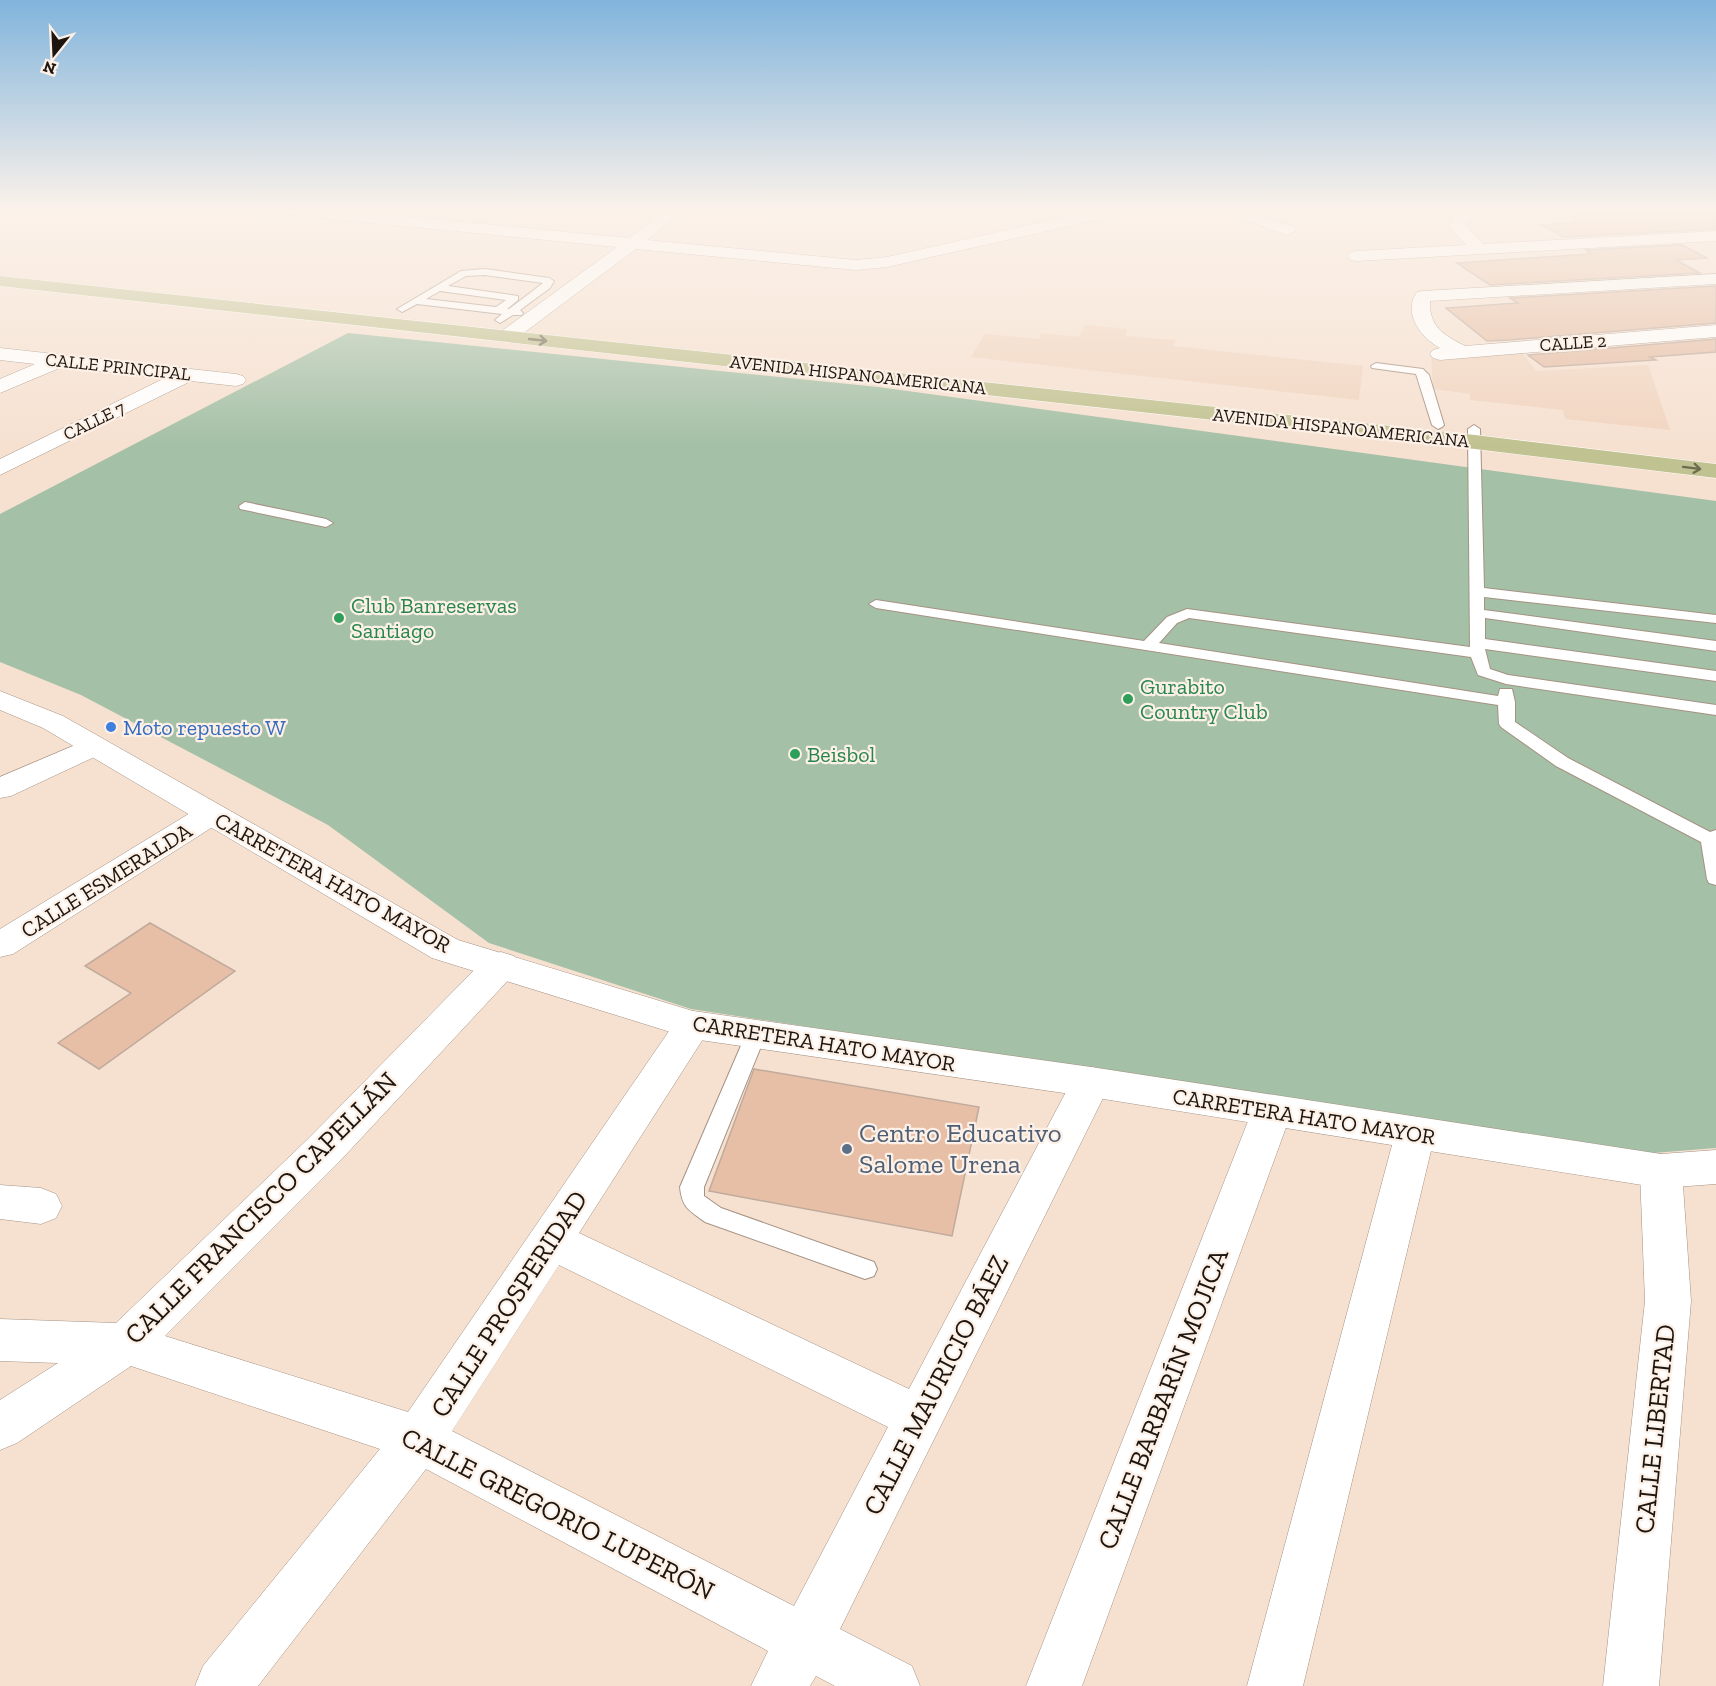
<svg xmlns="http://www.w3.org/2000/svg" width="1716" height="1686" font-family="'Zilla Slab',serif">
<rect width="100%" height="100%" fill="#f6e1d1"/>
<!-- built -->
<g fill="#f1d5c0">
<polygon points="1085,325 1127,329 1125,336 1176,340 1173,346 1363,366 1359,400 971,357 985,334 1039,339 1041,333 1079,337"/>
<polygon points="1521,351 1536,371 1648,365 1670,430 1565,419 1563,410 1470,400 1470,394 1433,389 1431,357"/>
</g>
<!-- green -->
<polygon fill="#a4c0a6" points="348,333 878,387 1716,501 1716,1148 1641,1154 691,1009 489,943 328,825 81,695 0,662 0,514"/>
<!-- building -->
<g fill="#e6bfa6" stroke="#c0aa9c" stroke-width="1.5">
<polygon points="1575,209 1716,209 1716,229 1563,237 1541,225 1574,223"/>
<polygon points="1682,245 1707,258 1676,260 1700,273 1490,285 1457,263 1591,254 1586,250"/>
<polygon points="1716,286 1716,323 1509,340 1487,341 1446,308 1518,303 1510,298"/>
<polygon points="1716,339 1716,352 1650,357 1656,360 1544,367 1528,355"/>
<polygon points="150,923 235,971 99,1069 58,1043 131,993 85,966"/>
<polygon points="754,1069 979,1107 952,1236 709,1191"/>
</g>
<g fill="none" stroke-linecap="round" stroke-linejoin="round">
<defs>
<g id="lane">
<path d="M485,269l64,9 5,3 -4,7 -30,22 3,3 -1,2h-9l-13,8 -5,-3 7,-6 -85,-10 -15,8 -5,-3 64,-38zM485,275l58,8 -34,26h-2l11,-9v-4l-70,-10 18,-10zM440,291l66,9 -10,7 -70,-8z"/>
<polygon points="1376,363 1423,369 1429,375 1444,425 1442,427 1438,429 1432,425 1416,374 1372,368 1371,366"/>
<polygon points="1474,425 1480,429 1484,588 1716,615 1716,623 1484,597 1484,610 1716,641 1716,651 1485,618 1485,639 1716,671 1716,681 1485,649 1490,669 1508,675 1716,705 1716,715 1506,684 1478,675 1471,657 1189,618 1177,623 1159,643 1498,696 1500,689 1512,689 1515,702 1515,722 1568,758 1710,832 1716,830 1716,885 1709,883 1707,879 1701,842 1556,766 1501,727 1499,724 1498,705 876,608 869,604 876,600 1144,641 1167,617 1187,609 1470,647 1468,429"/>
<polygon points="245,502 326,519 333,523 326,527 240,509 239,506"/>
<path d="M756,1026l7,3 3,5 -62,153v9l17,12 153,54 3,7 -3,7 -9,3 -160,-57c-16,-12 -23,-14 -25,-35l66,-153 3,-5z"/>
</g>
<g id="street">
<polygon points="273,209 330,209 629,238 668,209 686,209 647,240 856,260 887,257 1101,209 1130,209 1122,214 887,267 856,270 636,249 513,341 499,341 496,337 499,333 617,247 281,214"/>
<polygon points="1220,209 1243,209 1294,227 1296,230 1288,235 1282,233 1222,212"/>
<polygon points="1467,209 1510,209 1508,212 1479,216 1468,220 1466,226 1483,244 1716,231 1716,241 1356,261 1350,260 1348,256 1350,252 1356,251 1466,245 1450,227 1455,214"/>
<path d="M1716,274v10l-286,17c-1,26 14,34 35,45l251,-21v12l-276,23 -7,-2 -3,-4 3,-4 7,-2c-19,-10 -38,-35 -23,-56l6,-1z"/>
<polygon points="0,348 236,374 243,376 246,380 243,384 236,386 191,381 0,475 0,459 165,378 62,367 0,393 0,379 35,364 0,360"/>
<polygon points="94,737 105,740 109,746 105,752 11,796 0,798 0,777"/>
<polygon points="211,804 222,807 227,814 222,821 13,954 0,957 0,929 200,807"/>
<path d="M501,952l13,4 5,9 -5,9 -175,188 -174,174 243,76 272,-397 13,-4 13,4 6,10 -133,208 330,156 168,-318 14,-4 14,4 6,11 -271,547 72,37 8,20h-85l-19,-10 -6,10h-59l17,-35 -342,-182 -168,217h-63l8,-20 177,-217 -249,-83 -114,77 -17,7v-50l58,-37 -58,-2v-42l116,4 193,-185 179,-182zM559,1265l329,162 -94,179 -342,-175z"/>
<polygon points="1272,1095 1286,1100 1292,1111 1082,1686 1026,1686 1252,1111 1258,1100"/>
<polygon points="1415,1118 1429,1123 1435,1134 1303,1686 1247,1686 1395,1134 1401,1123"/>
<polygon points="1661,1154 1676,1159 1682,1171 1691,1301 1659,1686 1603,1686 1645,1301 1640,1171 1646,1159"/>
<polygon points="0,1185 41,1188 56,1194 62,1206 56,1218 41,1224 0,1219"/>
</g>
<polygon id="secondary" points="0,691 63,716 458,940 693,1011 1091,1067 1661,1154 1716,1150 1716,1184 1661,1188 1091,1097 693,1039 432,958 43,728 0,710"/>
<polygon id="primary" points="0,276 1475,435 1716,464 1716,478 1475,449 0,286"/>
</defs>
<!-- lane casing -->
<use href="#lane" stroke="#a59283" stroke-width="2"/>
<!-- street casing -->
<use href="#street" stroke="#a59283" stroke-width="1"/>
<!-- secondary casing -->
<use href="#secondary" stroke="#a59283" stroke-width="1"/>
<!-- primary casing -->
<use href="#primary" stroke="#fff" stroke-width="1"/>
<!-- lane -->
<use href="#lane" fill="#fff" fill-rule="evenodd"/>
<!-- street -->
<use href="#street" fill="#fff" fill-rule="evenodd"/>
<!-- secondary -->
<use href="#secondary" fill="#fff" fill-rule="evenodd"/>
<!-- primary -->
<use href="#primary" fill="#c1c291" fill-rule="evenodd"/>
</g>
<!-- one-way arrows -->
<defs><path id="oneway-shaft" d="M-6 0H5M1.5-3L5.5 0L1.5 3" fill="none" stroke-width="1.6" stroke-linecap="round" stroke-linejoin="round" transform="scale(1.5)"/></defs>
<g stroke="#6f6c50">
<use href="#oneway-shaft" transform="translate(538 340) rotate(6)"/>
<use href="#oneway-shaft" transform="translate(1692 468) rotate(7)"/>
</g>
<!-- sky -->
<linearGradient id="sky" x2="0" y2="1"><stop stop-color="#81b4dc"/><stop offset="0.47" stop-color="#fbf2ea"/><stop offset="1" stop-color="#fbf2ea" stop-opacity="0"/></linearGradient>
<rect width="1716" height="445" fill="url(#sky)"/>
<!-- markers -->
<g fill="#2e9e5b" stroke="#fdf0e6" stroke-width="2">
<circle cx="339" cy="618" r="6"/>
<circle cx="1128" cy="699" r="6"/>
<circle cx="795" cy="754" r="6"/>
</g>
<circle fill="#3f7fe0" stroke="#fdf0e6" stroke-width="2" cx="111" cy="727" r="6"/>
<circle fill="#5c6f8a" stroke="#fdf0e6" stroke-width="2" cx="847" cy="1149" r="6"/>
<g text-anchor="middle" stroke-width="4.5" stroke-linejoin="round" paint-order="stroke">
<!-- far-street labels -->
<g font-size="18" fill="#1d1610" stroke="#fdf0e6">
<text transform="translate(1573 343) rotate(-4)" y="6">CALLE 2</text>
<text transform="translate(118 367) rotate(6)" y="6">CALLE PRINCIPAL</text>
<text transform="translate(858 375) rotate(6)" y="6">AVENIDA HISPANOAMERICANA</text>
<text transform="translate(94 421) rotate(-26)" y="6">CALLE 7</text>
<text transform="translate(1341 428) rotate(6)" y="6">AVENIDA HISPANOAMERICANA</text>
</g>
<!-- leisure labels -->
<g font-size="22" fill="#27864d" stroke="#fdf0e6" text-anchor="start">
<text x="351" y="613">Club Banreservas<tspan x="351" dy="25">Santiago</tspan></text>
<text x="1140" y="694">Gurabito<tspan x="1140" dy="25">Country Club</tspan></text>
<text x="807" y="762">Beisbol</text>
</g>
<!-- shop labels -->
<g font-size="22" fill="#366cbe" stroke="#fdf0e6" text-anchor="start">
<text x="123" y="735">Moto repuesto W</text>
</g>
<!-- street labels -->
<g font-size="22" fill="#1d1610" stroke="#fdf0e6">
<text transform="translate(106 880) rotate(-32)" y="8">CALLE ESMERALDA</text>
<text transform="translate(333 882) rotate(29)" y="8">CARRETERA HATO MAYOR</text>
<text transform="translate(824 1043) rotate(9)" y="8">CARRETERA HATO MAYOR</text>
<text transform="translate(1304 1116) rotate(9)" y="8">CARRETERA HATO MAYOR</text>
</g>
<!-- near-service labels -->
<g font-size="27" fill="#4e5e75" stroke="#fdf0e6" text-anchor="start">
<text x="859" y="1142">Centro Educativo<tspan x="859" dy="31">Salome Urena</tspan></text>
</g>
<!-- near-street labels -->
<g font-size="27" fill="#1d1610" stroke="#fdf0e6">
<text transform="translate(261 1208) rotate(-45)" y="9">CALLE FRANCISCO CAPELLÁN</text>
<text transform="translate(509 1304) rotate(-57)" y="9">CALLE PROSPERIDAD</text>
<text transform="translate(936 1385) rotate(-63)" y="9">CALLE MAURICIO BÁEZ</text>
<text transform="translate(1163 1399) rotate(-69)" y="9">CALLE BARBARÍN MOJICA</text>
<text transform="translate(1655 1429) rotate(-84)" y="9">CALLE LIBERTAD</text>
<text transform="translate(558 1514) rotate(27)" y="9">CALLE GREGORIO LUPERÓN</text>
</g>
</g>
<!-- north arrow -->
<g transform="translate(54 54) rotate(198)" stroke="#fdf0e6" stroke-width="4.5" paint-order="stroke">
<path d="M0-4.5L10 22L0 15L-10 22Z" fill="#1d1610"/>
<text y="-9" font-size="16" font-weight="bold" text-anchor="middle" fill="#1d1610">N</text>
</g>
</svg>
